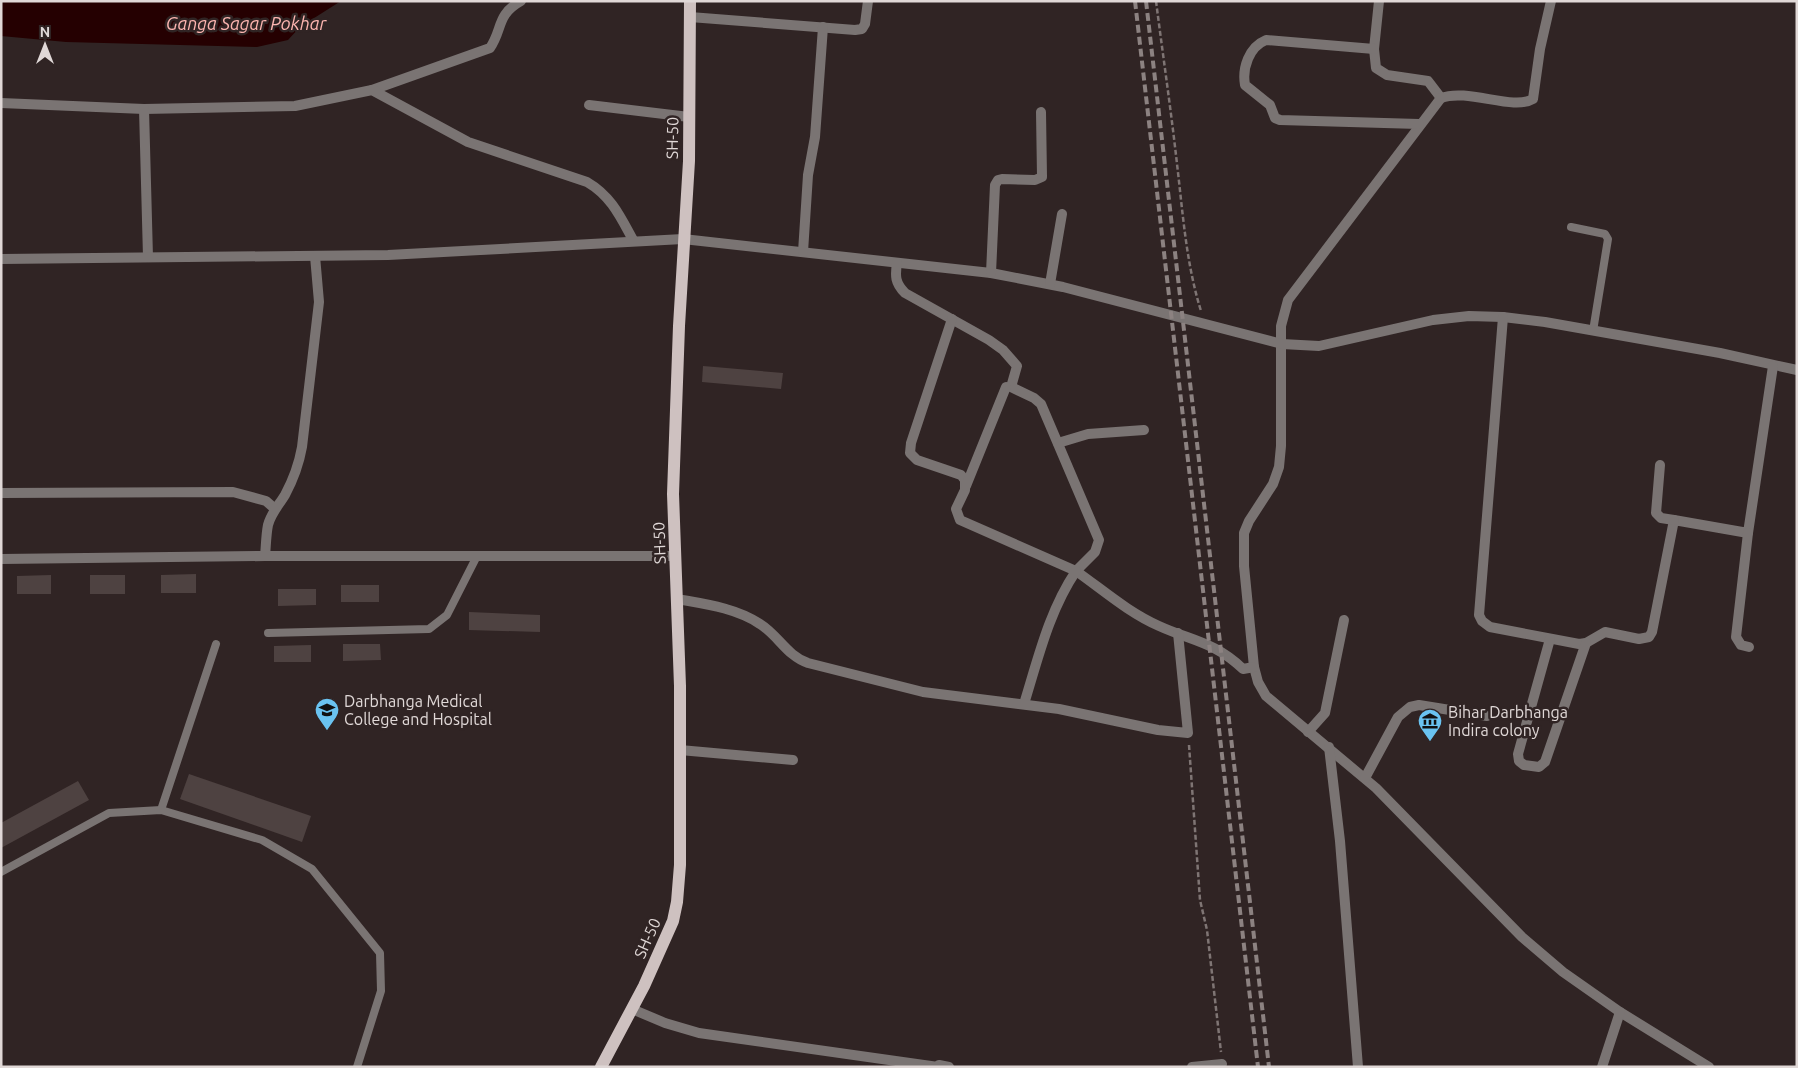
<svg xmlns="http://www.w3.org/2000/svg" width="1798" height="1068" font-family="Ubuntu,sans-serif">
<rect width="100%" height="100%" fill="#302424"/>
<!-- water -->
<polygon fill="#250001" points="1,1 341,1 300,27 288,40 257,47 66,42 1,36"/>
<!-- building -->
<g fill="#4e4241">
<polygon points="703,366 783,373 781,389 702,382"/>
<polygon points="196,574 196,593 161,593 161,575"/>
<polygon points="51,575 51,594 17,594 17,576"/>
<rect x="90" y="575" width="35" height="19"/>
<rect x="341" y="585" width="38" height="17"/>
<polygon points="278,589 316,589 316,605 278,606"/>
<polygon points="469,612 540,615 540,632 469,630"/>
<polygon points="343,644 380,644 381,660 343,661"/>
<polygon points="311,645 311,662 274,662 274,646"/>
<polygon points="189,774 311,816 302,842 180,799"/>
<polygon points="78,781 89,800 1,848 1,823"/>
</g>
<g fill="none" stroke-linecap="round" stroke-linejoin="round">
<!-- path -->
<g stroke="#7f7574" stroke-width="2.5" stroke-dasharray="5 2.5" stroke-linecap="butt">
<path d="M1156,1c7,55 15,109 21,163 6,50 9,99 24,147"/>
<polyline points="1189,745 1200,900 1207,930 1221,1052"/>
</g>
<!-- service -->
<g stroke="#7a7473" stroke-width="8">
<polyline points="1571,227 1605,234 1608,239 1593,331"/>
<polyline points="268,633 429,629 447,615 477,556"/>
<polyline points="161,810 216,644"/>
<polyline points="1,872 109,813 161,810 262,840 312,869 380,953 381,991 357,1067"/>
</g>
<!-- minor -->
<g stroke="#7a7473" stroke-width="10">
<polyline points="1379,1 1374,49 1376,68 1387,75 1428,81 1441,98"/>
<path d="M1551,1l-11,48 -7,50c-20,12 -65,-11 -92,-1l-153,202 -7,26v120l-2,21 -6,17 -24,37 -5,12v33l10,101 4,15 8,14 110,92 146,149 41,35 57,40 89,55"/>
<polyline points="690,17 855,30 862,29 865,24 868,1"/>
<path d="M1374,49l-108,-9c-17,7 -24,28 -21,45l25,20 5,13 5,2 139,4"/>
<path d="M372,90l118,-42c13,-19 6,-33 31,-47"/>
<path d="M1,103l143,6 151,-3 77,-16 96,52 119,40c24,14 33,34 46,58"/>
<polyline points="589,105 689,117"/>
<polyline points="144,109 148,257"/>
<polyline points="683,239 991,273 1063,287 1282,344 1319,346 1433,320 1469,316 1503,317 1545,322 1720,353 1797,370"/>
<polyline points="803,252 808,175 815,137 823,27"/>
<path d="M897,263c-2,13 -2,20 8,30l84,47 14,10 14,16 -6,21 23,11 7,6 58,136 -4,12 -19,19c27,19 53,42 83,55 33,15 56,16 84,43l11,-2"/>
<polyline points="991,273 995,185 998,180 1002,179 1035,180 1042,177 1041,112"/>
<polyline points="1050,284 1062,214"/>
<polyline points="1503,317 1479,615 1482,621 1490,627 1579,644 1586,643 1605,632 1639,639 1649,637 1652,632 1674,520 1748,533 1773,366"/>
<path d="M952,319l-41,124 -1,10 7,7 44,15 4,5v10l-9,19 4,11 116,51c-27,40 -38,88 -52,133"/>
<polyline points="1058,443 1088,434 1144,430"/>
<polyline points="1660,465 1656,513 1661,518 1674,520"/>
<polyline points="966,486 1006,387"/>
<polyline points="1,493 233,492 266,501 274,508"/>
<polyline points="1748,533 1736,637 1741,645 1749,647"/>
<path d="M265,556c1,-10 1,-21 3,-31 3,-12 11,-20 17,-30 8,-15 14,-31 17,-48l17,-145 -4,-46"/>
<polyline points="1,559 265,556 676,556"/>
<path d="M677,599c28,5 59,9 83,25 18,11 27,32 48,39l115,29 136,17 99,21 30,3 -10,-100"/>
<polyline points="1550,639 1518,754 1519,761 1524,765 1539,767 1545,762 1586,643"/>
<polyline points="1308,732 1325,713 1344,620"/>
<polyline points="1329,747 1340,841 1358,1067"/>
<polyline points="680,750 793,760"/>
<polyline points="1365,778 1398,717 1410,707 1419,705 1487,716"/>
<polyline points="632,1009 665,1023 699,1033 938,1067"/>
<polyline points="939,1065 949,1067"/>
<polyline points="1192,1067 1222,1064"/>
<polyline points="1602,1067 1620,1012"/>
</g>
<!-- tertiary -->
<polyline stroke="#7a7473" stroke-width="10" points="1,259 388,255 683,239"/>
<!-- primary -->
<polyline stroke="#cec1c0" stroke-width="12" points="601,1067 644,986 673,921 677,902 680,865 680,686 673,494 679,326 689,161 690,1"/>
<!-- rail -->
<g stroke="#8c8281" stroke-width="4" stroke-dasharray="8 4" stroke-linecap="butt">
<polyline points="1135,1 1258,1067"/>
<polyline points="1146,1 1269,1067"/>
</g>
</g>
<!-- icons -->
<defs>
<symbol id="university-pin" viewBox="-11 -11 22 30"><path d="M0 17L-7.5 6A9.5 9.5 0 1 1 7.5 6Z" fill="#6ac3f1" stroke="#302424"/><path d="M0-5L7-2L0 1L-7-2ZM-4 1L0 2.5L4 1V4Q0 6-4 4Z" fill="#111"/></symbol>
<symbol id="museum-pin" viewBox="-11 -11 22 30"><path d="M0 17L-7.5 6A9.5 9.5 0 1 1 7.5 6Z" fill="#6ac3f1" stroke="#302424"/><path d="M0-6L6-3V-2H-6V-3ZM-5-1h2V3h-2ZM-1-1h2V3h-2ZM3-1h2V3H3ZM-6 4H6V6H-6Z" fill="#111"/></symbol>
</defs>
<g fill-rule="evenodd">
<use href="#university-pin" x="313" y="696" width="28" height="38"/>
<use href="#museum-pin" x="1416" y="707" width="28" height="38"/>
</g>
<g text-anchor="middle" stroke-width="5" stroke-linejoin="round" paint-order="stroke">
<!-- street labels -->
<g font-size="16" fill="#e0d8d7" stroke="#302424">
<text transform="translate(672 138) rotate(-89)" y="6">SH-50</text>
<text transform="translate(659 543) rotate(-92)" y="6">SH-50</text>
<text transform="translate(647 938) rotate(-66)" y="6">SH-50</text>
</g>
<!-- poi labels -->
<g font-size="16" fill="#e0d8d7" stroke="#302424" text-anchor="start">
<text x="344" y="707">Darbhanga Medical<tspan x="344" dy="18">College and Hospital</tspan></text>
<text x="1448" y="718">Bihar Darbhanga<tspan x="1448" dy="18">Indira colony</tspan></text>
</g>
<!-- water labels -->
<g font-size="18" font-style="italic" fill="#fcb5b0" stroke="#302424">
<text x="246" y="30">Ganga Sagar Pokhar</text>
</g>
</g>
<!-- border -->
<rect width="1798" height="1068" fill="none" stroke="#e0d8d7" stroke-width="5"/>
<!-- north arrow -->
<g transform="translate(45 45)" stroke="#302424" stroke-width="4" paint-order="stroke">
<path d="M0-4L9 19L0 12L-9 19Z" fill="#e0d8d7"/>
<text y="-8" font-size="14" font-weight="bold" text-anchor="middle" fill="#e0d8d7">N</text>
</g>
</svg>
